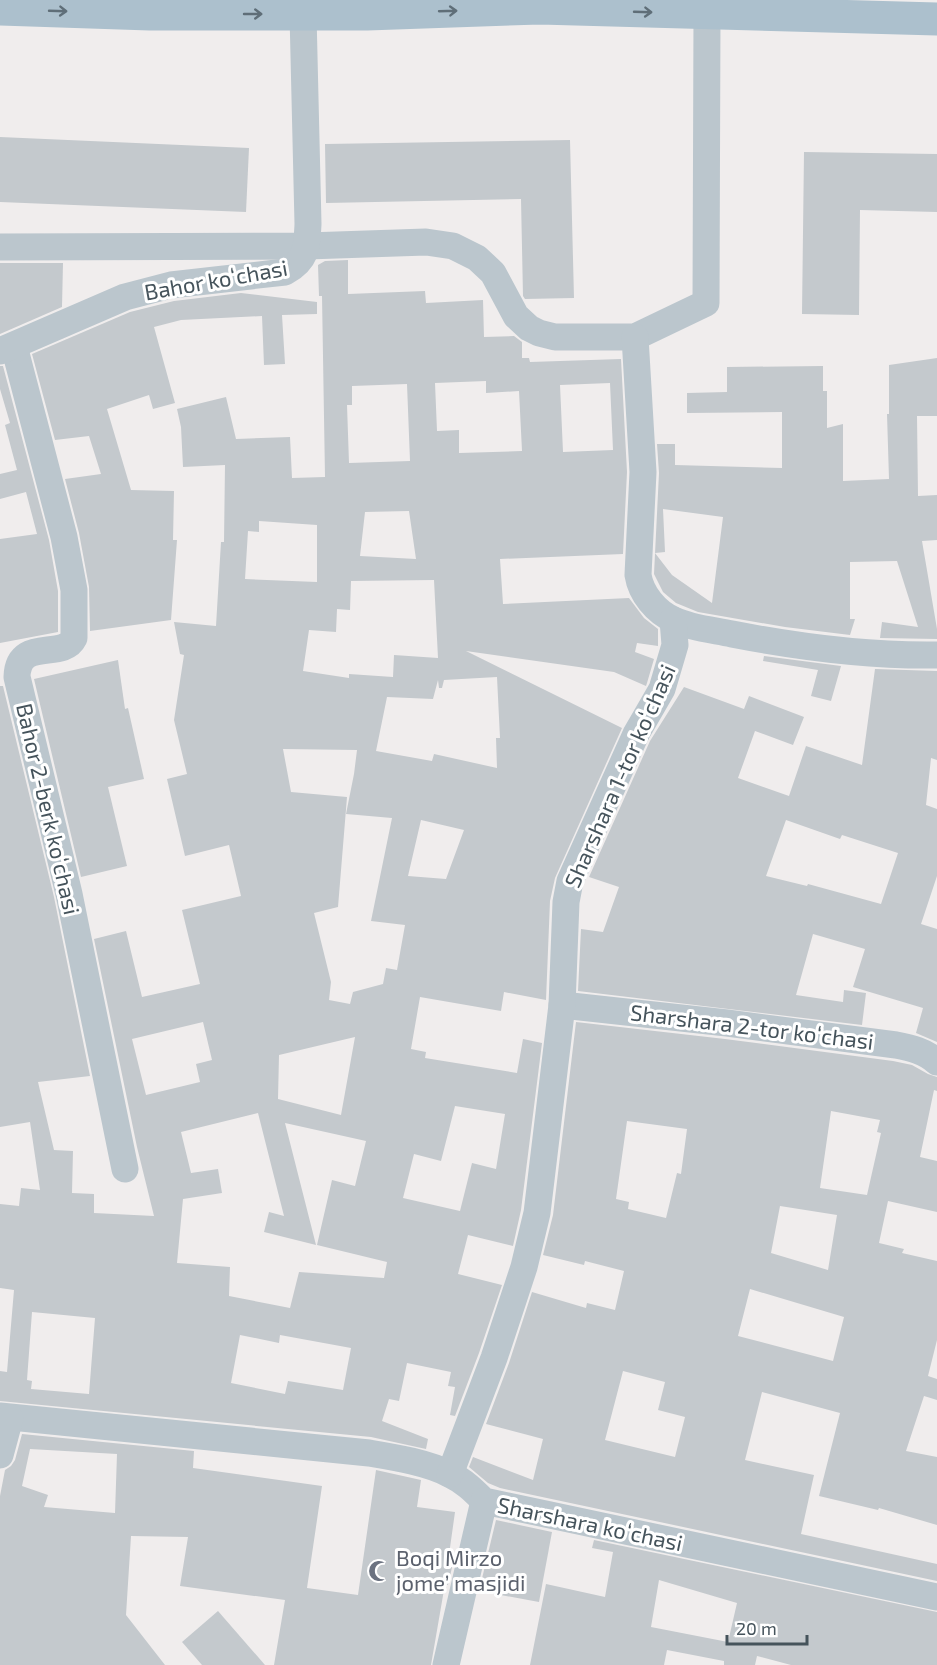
<svg xmlns="http://www.w3.org/2000/svg" width="937" height="1665" font-family="'Exo 2',sans-serif">
<rect width="100%" height="100%" fill="#f0eded"/>
<!-- building -->
<g fill="#c4c9cd" fill-rule="evenodd">
<polygon points="0,137 249,148 246,212 0,202"/>
<polygon points="570,140 574,298 525,299 523,296 521,199 326,203 325,144"/>
<polygon points="804,152 937,154 937,212 860,210 859,315 802,314"/>
<path d="M348,260v34l77,-3 1,12 57,-3 1,37 30,-1 8,6v16h7l1,4 91,-3 6,113 -4,82 -123,5 3,45 126,-6 15,20 14,11v17l-21,-3 -2,9 19,7 -7,24 -1,3 -32,-14 -148,-21 156,77 -67,150 -5,23 -4,99 -42,-8 -3,19 -81,-14 -9,52 15,3 -1,6 92,15 6,-34 19,4 -21,167 -8,36 -45,-11 -10,39 44,11 -23,68 -24,63 -5,-1 5,-28 -7,-1 3,-14 -44,-9 -8,38 -10,-2 -7,22 46,18 -2,10 -55,-12 -371,-36v-30l7,1 7,-82 -14,-2v-84l19,2 2,-18 19,2 -10,-68 -30,5v-441h3l51,211 36,179 -52,6 16,68 19,1 -1,42 22,1v19l60,3 -17,-69 -43,-208 32,-8 16,66 58,-13 -18,-74 59,-14 -12,-51 -44,11 -18,-77 20,-5 -13,-54 10,-65 -4,-1 -6,-32 42,4 5,-84h3l1,-77 -42,2 -2,-40 -4,-18 49,-12 10,42 54,-2 2,41 33,-1 -3,-181h-3l-1,-31 7,-4zM486,381v12l33,-2 3,60 -63,2v-23l-22,1 -2,-48zM610,383l3,67 -50,2 -3,-67zM407,384l3,77 -61,2 -2,-58h5v-19zM409,511l7,48 -56,-3 5,-44zM259,521l58,4v57l-72,-3 3,-48 11,1zM434,580l4,78 -44,-3 -1,22 -44,-3v4l-46,-7 6,-41 27,2 1,-23 13,1 1,-29zM497,677l3,61h-4l1,30 -63,-14 -2,7 -56,-10 11,-54 46,2 5,-19 1,8h3l2,-8zM283,749l74,1 -3,24 -8,40 46,4 -21,103 34,4 -8,45 -11,-2 -3,16 -30,8 -3,12 -21,-4 2,-18 -17,-69 24,-6 9,-110 -56,-5zM421,820l43,10 -18,49 -38,-3zM203,1022l9,38 -16,4 4,18 -54,13 -14,-56zM355,1037l-14,78 -63,-16 1,-44zM455,1106l50,8 -9,55 -24,-6 -12,48 -57,-13 11,-44 27,7zM258,1113l26,103 -15,-4 -5,20 52,13 -31,-122 81,18 -11,45 -23,-6 -15,65 70,17 -3,16 -85,-6 -9,36 -61,-12 1,-29 -53,-4 6,-64 39,-6 -4,-24 -27,4 -10,-41zM32,1312l63,6 -6,76 -58,-5 1,-8 -5,-1zM240,1335l39,8 1,-8 71,13 -8,42 -55,-9 -3,13 -54,-11z"/>
<polygon points="0,263 63,263 62,307 0,334"/>
<polygon points="241,293 317,302 317,314 282,315 285,364 264,365 262,316 181,320 154,327 175,403 153,409 149,395 107,409 131,490 174,491 173,540 177,540 171,620 90,631 89,587 79,533 65,479 101,474 89,436 55,440 32,354 130,312 174,301"/>
<path d="M937,358v58h-20l1,80 19,-1v45l-15,1 15,88v10l-57,-1 2,-16 36,5 -21,-66 -47,1v57h5l-5,16 -65,-8 -87,-15 -22,-9 -13,-11 -9,-18 5,-101 -2,-29h18v21l107,3v-56l-95,1v-20l40,-1v-25l96,-1v25h4v37l16,-4v57l46,-2 -2,-65h2v-49zM663,509l60,8 -11,86 -40,-28 -17,-22 10,-1z"/>
<polygon points="0,366 3,366 49,540 58,591 58,632 0,643 0,539 37,534 26,492 0,499 0,474 17,470 5,425 10,423 0,389"/>
<polygon points="764,656 841,666 831,701 811,696 818,670 763,661"/>
<polygon points="118,660 125,709 128,708 144,779 108,787 127,866 81,877 34,679"/>
<path d="M875,669l62,2v89l-6,-2 -5,47 11,4v67l-16,48 16,5v113l-21,-9 7,-25 -70,-21 12,-38 -52,-15 -17,61 47,7 1,-12 22,3 -4,32 -284,-34 3,-62 22,3 16,-45 -30,-10 61,-136 34,-54 60,22 5,-13 55,21 -11,28 -38,-14 -17,47 51,18 17,-50 56,19zM786,820l54,19 2,-4 56,18 -17,51 -73,-20 -1,2 -41,-10z"/>
<path d="M576,1022l149,17 168,22 19,4 16,9 9,3v14l-3,-1 -14,67 17,4v51l-49,-11 -9,42 25,6 -2,4 35,8v79l-9,36 9,3v21l-13,-4 -18,55 31,6v68l-58,-17 -1,2 -59,-14 21,-83 -78,-21 -17,68 69,15 -13,59 136,30v17l-437,-93 -12,-5 -19,-16 4,-10 60,23 10,-41 -57,-15 23,-61 23,-71 54,16 1,-5 28,7 9,-39 -39,-10 -1,4 -41,-10 10,-40zM831,1111l49,9 -3,12 4,1 -14,62 -47,-7zM627,1121l60,8 -6,45 -4,-1 -11,45 -38,-9 1,-7 -13,-3zM780,1206l57,9 -9,55 -57,-17zM750,1289l94,28 -11,44 -95,-25zM623,1371l42,11 -7,28 27,7 -10,40 -70,-17z"/>
<path d="M22,1434l172,17 -1,17 129,18 -15,102 51,7 18,-125 45,10 -4,27 38,5 -7,50 5,1 -5,22 -3,-1 -14,81h-157l11,-65 -105,-14 8,-49 -57,-1 -5,79 39,50h-165v-169l5,-26 6,-4 4,-6zM30,1449l87,5 -2,59 -71,-6 4,-12 -26,-9z"/>
<polygon points="496,1520 552,1532 539,1602 479,1591"/>
<path d="M594,1540l343,72v53h-146l-34,-9 -2,9h-31v-4l-57,-11 -3,15h-134l16,-81 59,13 8,-45 -21,-4zM659,1580l78,23 -9,39 -77,-15z"/>
<polygon points="218,1611 265,1665 202,1665 182,1642"/>
</g>
<g fill="none" stroke-linecap="round" stroke-linejoin="round">
<!-- street -->
<g stroke="#bbc6cd" stroke-width="27">
<polyline points="0,247 307,246 426,242 453,246 477,258 493,273 516,316 529,328 539,333 555,337 635,337 706,303 707,14"/>
<path d="M635,337l8,135 -5,103c3,19 18,37 36,45 17,8 39,10 58,14 67,13 137,22 205,21"/>
<path d="M14,346l50,191 10,53v48c-11,23 -56,-2 -57,39l52,217 56,275"/>
<path d="M0,351l125,-54 46,-12 114,-13c22,-12 22,-25 23,-48l-5,-210"/>
<path d="M562,1005l165,18 169,22c15,3 29,6 41,17"/>
<path d="M0,1416l369,37c24,4 61,10 82,22 13,6 23,16 33,26l453,96"/>
<polyline points="0,1455 10,1418"/>
<polyline points="450,1474 494,1358 524,1267 537,1213 562,1005 566,902 570,881 636,734 662,689 675,645 673,620"/>
<polyline points="446,1665 484,1501"/>
</g>
<!-- primary -->
<polyline stroke="#acc0cd" stroke-width="33" points="0,9 150,14 367,14 540,8 937,19"/>
</g>
<!-- one-way arrows -->
<defs><path id="oneway-shaft" d="M-6 0H5M1.5-3L5.5 0L1.5 3" fill="none" stroke-width="1.6" stroke-linecap="round" stroke-linejoin="round" transform="scale(1.5)"/></defs>
<g stroke="#5f6e78">
<use href="#oneway-shaft" transform="translate(58 11) rotate(2)"/>
<use href="#oneway-shaft" transform="translate(448 11) rotate(-2)"/>
<use href="#oneway-shaft" transform="translate(643 12) rotate(2)"/>
<use href="#oneway-shaft" transform="translate(253 14)"/>
</g>
<!-- icons -->
<defs>
<symbol id="mosque-bare" viewBox="-9 -9 18 18"><path d="M3.5-4.9A6 6 0 1 0 3.5 4.9A5 5 0 1 1 3.5-4.9Z" fill="#6b7280" stroke="#fff" stroke-width="2.5" paint-order="stroke"/></symbol>
</defs>
<g fill-rule="evenodd">
<use href="#mosque-bare" x="364" y="1556" width="30" height="30"/>
</g>
<g text-anchor="middle" stroke-width="6" stroke-linejoin="round" paint-order="stroke">
<!-- street labels -->
<g font-size="22" fill="#45535b" stroke="#fff">
<text transform="translate(216 280) rotate(-10)" y="8">Bahor koʻchasi</text>
<text transform="translate(620 776) rotate(-66)" y="8">Sharshara 1-tor koʻchasi</text>
<text transform="translate(48 809) rotate(77)" y="8">Bahor 2-berk koʻchasi</text>
<text transform="translate(752 1027) rotate(7)" y="8">Sharshara 2-tor koʻchasi</text>
<text transform="translate(590 1524) rotate(12)" y="8">Sharshara koʻchasi</text>
</g>
<!-- worship labels -->
<g font-size="22" fill="#5b616d" stroke="#fff" text-anchor="start">
<text x="396" y="1566">Boqi Mirzo<tspan x="396" dy="25">jome’ masjidi</tspan></text>
</g>
</g>
<!-- scale -->
<path d="M727 1635v9h80v-9" fill="none" stroke="#45535b" stroke-width="3"/>
<text x="736" y="1635" font-size="18" fill="#45535b" stroke="#ffffff" stroke-width="4.5" paint-order="stroke">20 m</text>
</svg>
